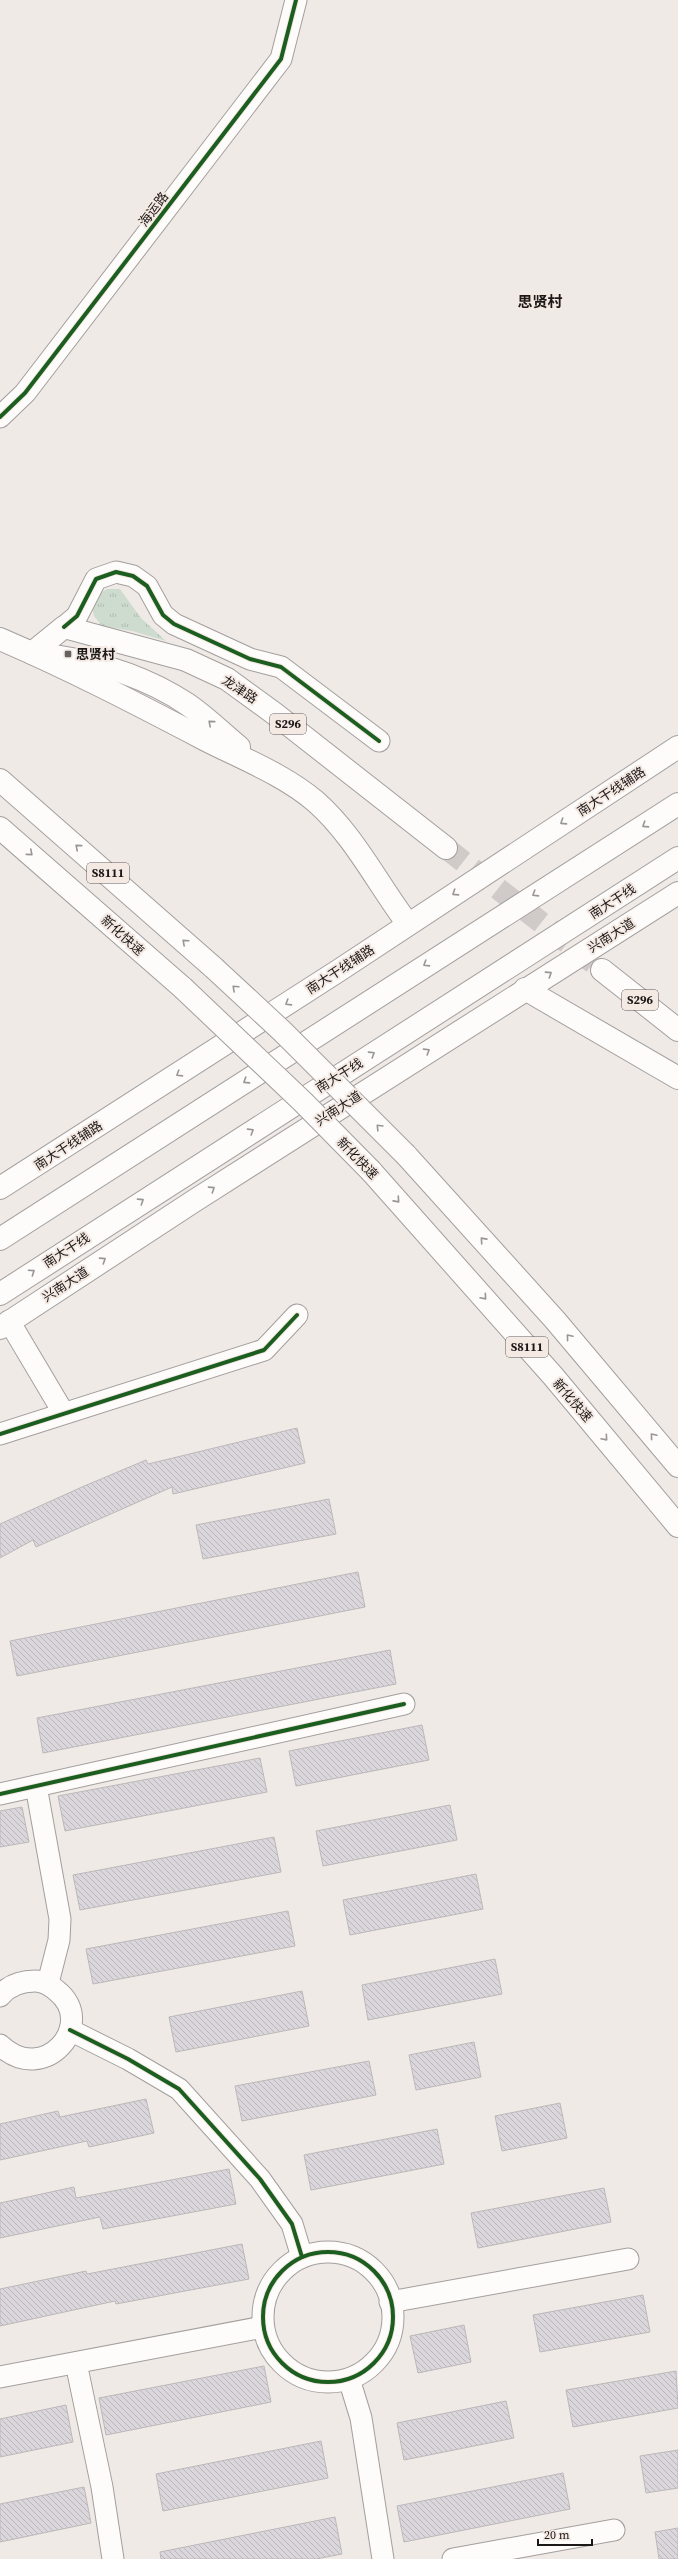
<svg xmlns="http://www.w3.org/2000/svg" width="678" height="2559" font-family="'Source Serif 4','Noto Sans SC',serif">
<defs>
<pattern id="grass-tufts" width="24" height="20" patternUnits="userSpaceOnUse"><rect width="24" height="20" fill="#cedccf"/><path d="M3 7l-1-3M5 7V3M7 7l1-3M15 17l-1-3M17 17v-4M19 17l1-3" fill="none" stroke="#b0bcb1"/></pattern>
<pattern id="building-back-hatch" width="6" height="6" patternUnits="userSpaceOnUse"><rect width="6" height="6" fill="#dad6db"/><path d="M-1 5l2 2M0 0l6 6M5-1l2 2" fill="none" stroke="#bab7bb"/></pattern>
</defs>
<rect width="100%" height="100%" fill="#f0eae7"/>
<!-- grass -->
<polygon fill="url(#grass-tufts)" points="107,589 120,589 141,618 166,641 132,631 102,626 94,616 92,606 97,595"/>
<!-- building -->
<g fill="url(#building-back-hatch)" stroke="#bcb8b9">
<polygon points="297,1428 305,1463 173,1494 172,1487 36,1547 33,1540 0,1558 0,1524 82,1487 146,1460 148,1464"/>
<polygon points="329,1499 336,1534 203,1559 196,1525"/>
<polygon points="358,1572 365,1607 17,1676 10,1641"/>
<polygon points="390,1650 396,1684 43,1753 37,1718"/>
<polygon points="422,1725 429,1760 296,1786 289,1751"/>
<polygon points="260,1758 267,1792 65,1831 58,1796"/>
<polygon points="450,1805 457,1840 323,1866 316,1831"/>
<polygon points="22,1807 29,1842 0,1847 0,1811"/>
<polygon points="274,1837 281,1872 80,1910 73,1875"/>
<polygon points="476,1874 483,1909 350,1935 343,1900"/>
<polygon points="288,1911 295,1946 93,1984 86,1949"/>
<polygon points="495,1959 502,1994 368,2020 362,1985"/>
<polygon points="302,1991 309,2026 176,2052 169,2017"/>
<polygon points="474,2042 481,2077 416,2090 409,2055"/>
<polygon points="369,2061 376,2095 242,2121 235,2086"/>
<polygon points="146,2099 154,2133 89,2147 87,2141 0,2160 0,2124 58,2111 60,2117"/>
<polygon points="560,2103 567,2138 502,2151 495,2116"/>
<polygon points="437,2129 444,2164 311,2190 304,2155"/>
<polygon points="229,2169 236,2204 103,2229 100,2217 0,2238 0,2203 74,2187 76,2198"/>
<polygon points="604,2188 611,2222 478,2248 471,2213"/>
<polygon points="242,2244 249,2279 116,2304 115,2301 0,2326 0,2289 86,2271 87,2274"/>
<polygon points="643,2295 650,2332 540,2352 533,2315"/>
<polygon points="464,2325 471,2362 418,2373 410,2336"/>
<polygon points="264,2366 271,2402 106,2435 99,2398"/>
<polygon points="676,2371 678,2408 573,2427 566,2390"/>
<polygon points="506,2401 514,2438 404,2460 397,2423"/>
<polygon points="66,2405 73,2442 0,2457 0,2419"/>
<polygon points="321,2441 328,2478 163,2511 156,2474"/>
<polygon points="678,2450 678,2488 646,2493 640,2456"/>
<polygon points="563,2473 570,2509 404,2542 397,2506"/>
<polygon points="84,2487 91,2523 0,2542 0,2504"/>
<polygon points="335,2517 342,2554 316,2559 161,2559 160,2552"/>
<polygon points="678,2528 678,2559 659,2559 655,2532"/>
</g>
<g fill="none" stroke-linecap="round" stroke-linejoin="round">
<!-- primary-tunnel -->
<polyline stroke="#d0cac8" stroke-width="22" stroke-dasharray="22 11" stroke-linecap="butt" points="446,848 602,970"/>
<defs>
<g id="minor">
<polyline points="0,417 25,393 281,59 296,0"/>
<polyline points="64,627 77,616 96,579 116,572 133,576 147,586 163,615 174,624 250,659 281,667 379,741"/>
<polyline points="9,1321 63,1412"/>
<polyline points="0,1434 264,1350 297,1315"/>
<polyline points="36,1786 60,1919 59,1940 48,1983"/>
<polyline points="0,1794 404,1704"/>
<path d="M0,1996c9,-11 21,-15 35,-15 9,0 15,4 22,10 41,33 -13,96 -57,54"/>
<polyline points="70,2030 128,2059 179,2089 260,2179 292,2224 302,2257"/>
<circle cx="328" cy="2317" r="65"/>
<polyline points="390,2302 628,2259"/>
<polyline points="76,2363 102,2487 113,2559"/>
<polyline points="0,2377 263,2327"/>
<polyline points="349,2379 361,2418 383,2559"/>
<polyline points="453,2559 614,2530"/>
</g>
<polyline id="secondary" points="0,1328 194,1201 678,893"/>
<g id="primary">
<path d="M0,639c70,30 137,65 204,100 37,19 79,35 111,62 39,34 62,82 93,123"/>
<polyline points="32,653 64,627 186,660 227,679 275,714 446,848"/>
<path d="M55,656c46,7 93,22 132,48 19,13 35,29 52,43"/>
<polyline points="602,970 678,1030"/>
<polyline points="525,989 678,1078"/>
<polyline points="0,1188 338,971 678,747"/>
</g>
<g id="trunk">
<polyline points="0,1239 678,804"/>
<polyline points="0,1294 678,858"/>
</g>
<g id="motorway">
<polyline points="0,780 214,968"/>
<polyline points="0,828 183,988"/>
<polyline points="406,1155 555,1320 678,1466"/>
<polyline points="371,1171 553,1376 678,1526"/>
</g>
</defs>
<!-- minor casing -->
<use href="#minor" stroke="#a39f9d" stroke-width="23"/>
<!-- secondary casing -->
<use href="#secondary" stroke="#a39f9d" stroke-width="24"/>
<!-- primary casing -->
<use href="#primary" stroke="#a39f9d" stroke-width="24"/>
<!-- trunk casing -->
<use href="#trunk" stroke="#a39f9d" stroke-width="24"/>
<!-- motorway casing -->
<use href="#motorway" stroke="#a39f9d" stroke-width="24"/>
<!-- minor -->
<use href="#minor" stroke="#fdfcfb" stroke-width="21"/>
<!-- secondary -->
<use href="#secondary" stroke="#fdfcfb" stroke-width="22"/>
<!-- primary -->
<use href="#primary" stroke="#fdfcfb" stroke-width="22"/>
<!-- trunk -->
<use href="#trunk" stroke="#fdfcfb" stroke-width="22"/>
<!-- motorway -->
<use href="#motorway" stroke="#fdfcfb" stroke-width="22"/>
<defs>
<g id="motorway-bridge">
<polyline points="214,968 283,1032 406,1155"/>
<polyline points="183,988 303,1102 371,1171"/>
</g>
</defs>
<!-- motorway-bridge casing -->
<use href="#motorway-bridge" stroke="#a39f9d" stroke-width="24" stroke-linecap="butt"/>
<!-- motorway-bridge -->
<use href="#motorway-bridge" stroke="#fdfcfb" stroke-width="22"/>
<defs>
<g id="cycleway">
<polyline points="0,417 25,393 281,59 296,0"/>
<polyline points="64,627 77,616 96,579 116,572 133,576 147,586 163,615 174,624 250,659 281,667 379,741"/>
<polyline points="0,1434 264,1350 297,1315"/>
<polyline points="0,1794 404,1704"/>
<polyline points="70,2030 128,2059 179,2089 260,2179 292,2224 302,2257"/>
<circle cx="328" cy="2317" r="65"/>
</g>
</defs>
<!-- cycleway casing -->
<use href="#cycleway" stroke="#f4e9e3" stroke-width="6"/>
<!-- cycleway -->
<use href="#cycleway" stroke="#1b5e20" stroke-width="4"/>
</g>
<!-- one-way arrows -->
<defs><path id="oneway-chevron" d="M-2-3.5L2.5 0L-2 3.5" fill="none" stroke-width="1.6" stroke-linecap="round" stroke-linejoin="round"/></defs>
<g stroke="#989594">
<use href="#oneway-chevron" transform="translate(211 723) rotate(-139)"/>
<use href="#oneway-chevron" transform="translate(563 822) rotate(147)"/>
<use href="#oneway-chevron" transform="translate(645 825) rotate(147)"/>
<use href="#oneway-chevron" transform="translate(78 847) rotate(-139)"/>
<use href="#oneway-chevron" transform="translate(30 853) rotate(41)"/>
<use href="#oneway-chevron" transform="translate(455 893) rotate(147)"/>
<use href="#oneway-chevron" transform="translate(535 894) rotate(148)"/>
<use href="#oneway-chevron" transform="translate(185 942) rotate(-138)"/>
<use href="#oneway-chevron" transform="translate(426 964) rotate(148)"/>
<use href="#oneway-chevron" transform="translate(549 974) rotate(-33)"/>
<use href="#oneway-chevron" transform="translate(235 988) rotate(-137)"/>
<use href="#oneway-chevron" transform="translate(288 1003) rotate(148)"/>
<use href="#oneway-chevron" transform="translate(427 1051) rotate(-32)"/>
<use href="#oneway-chevron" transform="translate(372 1054) rotate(-32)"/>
<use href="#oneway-chevron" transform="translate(179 1074) rotate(148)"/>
<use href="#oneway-chevron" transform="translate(246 1081) rotate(147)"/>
<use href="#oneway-chevron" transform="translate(379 1127) rotate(-134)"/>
<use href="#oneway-chevron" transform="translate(251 1131) rotate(-32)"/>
<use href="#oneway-chevron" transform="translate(212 1189) rotate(-33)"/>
<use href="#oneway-chevron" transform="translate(397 1200) rotate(48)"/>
<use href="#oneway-chevron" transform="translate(141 1201) rotate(-33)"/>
<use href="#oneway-chevron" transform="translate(483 1240) rotate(-132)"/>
<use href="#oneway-chevron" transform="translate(103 1260) rotate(-33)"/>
<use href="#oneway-chevron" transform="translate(32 1272) rotate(-34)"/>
<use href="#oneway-chevron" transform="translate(484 1297) rotate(49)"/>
<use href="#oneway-chevron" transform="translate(569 1337) rotate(-130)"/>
<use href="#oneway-chevron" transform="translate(653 1436) rotate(-130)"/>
<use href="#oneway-chevron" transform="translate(605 1438) rotate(49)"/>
</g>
<!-- markers -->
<rect fill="#666260" stroke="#f4e9e3" stroke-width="1.5" x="64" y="650" width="8" height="8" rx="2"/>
<g text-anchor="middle" stroke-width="4" stroke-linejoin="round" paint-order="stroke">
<!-- shield labels -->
<g fill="#f4e9e3" stroke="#5d5754" stroke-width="1">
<rect x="270" y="714" width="36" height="20" rx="3"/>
<rect x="87" y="863" width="42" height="20" rx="3"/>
<rect x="622" y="990" width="36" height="20" rx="3"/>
<rect x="506" y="1337" width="42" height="20" rx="3"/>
</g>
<g font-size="12" font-weight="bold" fill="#1c1817">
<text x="288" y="728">S296</text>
<text x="108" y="877">S8111</text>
<text x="640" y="1004">S296</text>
<text x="527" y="1351">S8111</text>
</g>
<!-- street labels -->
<g font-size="13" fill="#1c1817" stroke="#f4e9e3">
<text transform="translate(153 209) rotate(-53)" y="5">海运路</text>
<text transform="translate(240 689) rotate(33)" y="5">龙津路</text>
<text transform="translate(611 791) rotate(-33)" y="5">南大干线辅路</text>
<text transform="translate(612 901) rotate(-33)" y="5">南大干线</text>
<text transform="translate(123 935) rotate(42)" y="5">新化快速</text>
<text transform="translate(611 935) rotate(-32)" y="5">兴南大道</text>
<text transform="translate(340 969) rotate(-33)" y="5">南大干线辅路</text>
<text transform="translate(339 1075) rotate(-32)" y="5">南大干线</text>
<text transform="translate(338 1108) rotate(-33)" y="5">兴南大道</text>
<text transform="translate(68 1145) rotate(-33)" y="5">南大干线辅路</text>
<text transform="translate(358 1158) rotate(46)" y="5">新化快速</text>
<text transform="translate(66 1250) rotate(-33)" y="5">南大干线</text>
<text transform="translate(65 1284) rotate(-33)" y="5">兴南大道</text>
<text transform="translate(573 1400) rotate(49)" y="5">新化快速</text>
</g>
<!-- poi labels -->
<g font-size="13" font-weight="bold" fill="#1c1817" stroke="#f4e9e3" text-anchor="start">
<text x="76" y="659">思贤村</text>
</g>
<!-- quarter labels -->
<g font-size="15" font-weight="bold" fill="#1c1817" stroke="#f4e9e3">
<text x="540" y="307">思贤村</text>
</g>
</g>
<!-- scale -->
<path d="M538 2539v6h54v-6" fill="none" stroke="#1c1817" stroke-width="2"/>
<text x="544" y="2539" font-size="12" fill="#1c1817" stroke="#f4e9e3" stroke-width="3" paint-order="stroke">20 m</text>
</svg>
